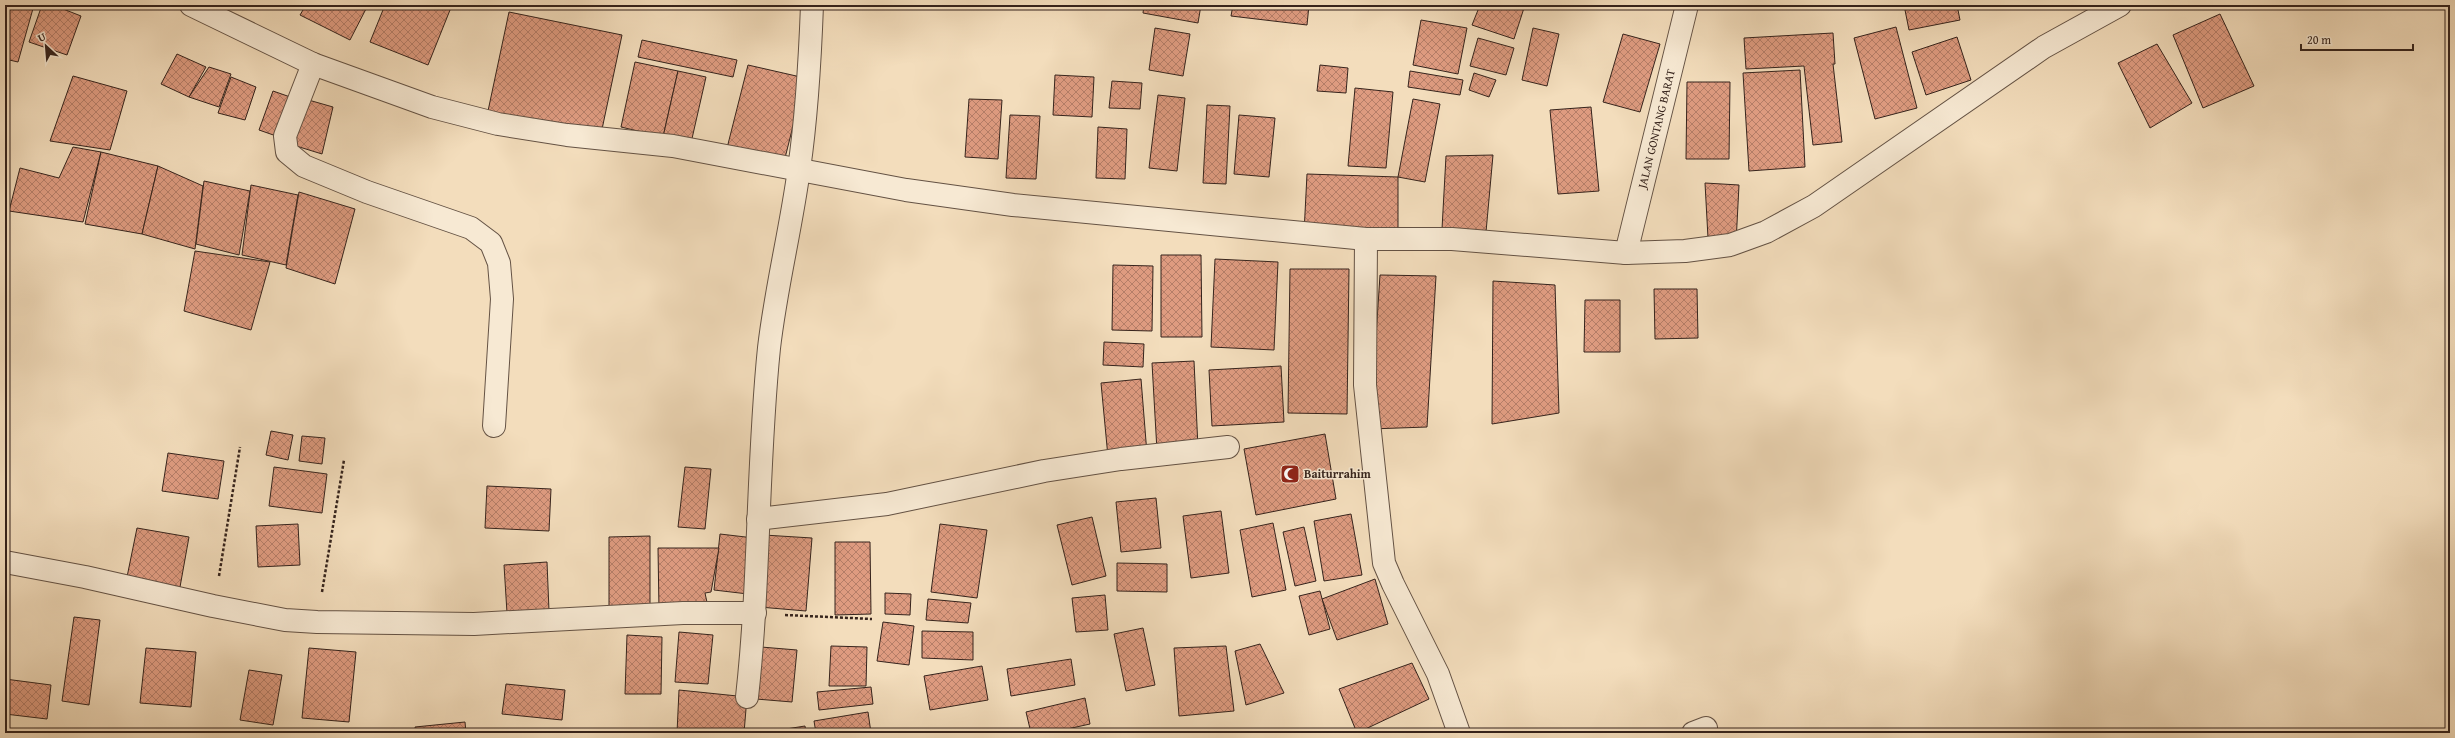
<svg xmlns="http://www.w3.org/2000/svg" width="2455" height="738" font-family="'Gentium Book Plus',serif">
<defs>
<pattern id="building-cross-hatch" width="8" height="8" patternUnits="userSpaceOnUse"><rect width="8" height="8" fill="#de9b80"/><path d="M0 0l8 8M0 8l8-8" fill="none" stroke="#b57e68"/></pattern>
</defs>
<rect width="100%" height="100%" fill="#f3ddbc"/>
<filter id="stains"><feTurbulence type="fractalNoise" baseFrequency=".005" numOctaves="4"/><feColorMatrix values="0 0 0 0 .2 0 0 0 0 .09 0 0 0 0 .02 0 0 0 .5 -.17"/></filter>
<radialGradient id="worn" r=".72"><stop offset=".6" stop-color="#630" stop-opacity="0"/><stop offset="1" stop-color="#630" stop-opacity=".3"/></radialGradient>
<!-- building -->
<g fill="url(#building-cross-hatch)" stroke="#35231c">
<polygon points="5,5 34,5 18,62 5,59"/>
<polygon points="42,5 53,5 81,16 67,55 29,42"/>
<polygon points="306,5 368,5 350,40 300,15"/>
<polygon points="385,5 452,5 428,65 370,42"/>
<polygon points="1144,5 1201,5 1198,23 1143,13"/>
<polygon points="1233,5 1309,5 1307,25 1231,16"/>
<polygon points="1480,5 1516,5 1524,8 1514,39 1472,25"/>
<polygon points="1904,5 1957,5 1960,20 1909,30"/>
<polygon points="509,12 622,35 601,134 488,111"/>
<polygon points="2220,14 2254,86 2203,108 2173,35"/>
<polygon points="1421,20 1467,28 1458,74 1413,65"/>
<polygon points="1896,27 1917,108 1875,119 1854,38"/>
<polygon points="1155,28 1190,34 1183,76 1149,70"/>
<polygon points="1533,28 1559,34 1547,86 1522,80"/>
<polygon points="1833,33 1835,64 1833,64 1842,142 1813,145 1804,66 1746,69 1744,38"/>
<polygon points="1623,34 1660,44 1640,112 1603,102"/>
<polygon points="1957,37 1971,80 1926,95 1912,52"/>
<polygon points="1478,38 1514,48 1506,75 1470,66"/>
<polygon points="642,40 737,60 733,77 638,57"/>
<polygon points="2157,44 2192,103 2150,128 2118,63"/>
<polygon points="177,54 206,67 189,97 161,84"/>
<polygon points="635,62 678,71 663,137 621,127"/>
<polygon points="748,65 805,78 783,166 726,152"/>
<polygon points="1320,65 1348,68 1346,93 1317,91"/>
<polygon points="209,67 231,74 219,107 189,97"/>
<polygon points="1800,70 1805,167 1749,171 1743,73"/>
<polygon points="678,71 706,77 691,143 663,137"/>
<polygon points="1410,71 1463,80 1460,95 1408,87"/>
<polygon points="1474,73 1496,80 1489,97 1469,90"/>
<polygon points="1055,75 1094,77 1092,117 1053,115"/>
<polygon points="73,76 127,91 110,150 50,141"/>
<polygon points="231,77 256,87 245,120 218,113"/>
<polygon points="1112,81 1142,83 1140,109 1109,108"/>
<polygon points="1687,82 1730,82 1729,159 1686,159"/>
<polygon points="1355,88 1393,92 1386,168 1348,166"/>
<polygon points="273,91 296,99 282,138 259,130"/>
<polygon points="1158,95 1185,98 1177,171 1149,168"/>
<polygon points="305,99 333,107 322,154 293,145"/>
<polygon points="969,99 1002,100 998,159 965,157"/>
<polygon points="1413,99 1440,104 1425,182 1398,177"/>
<polygon points="1207,105 1230,106 1226,184 1203,183"/>
<polygon points="1591,107 1599,191 1558,194 1550,110"/>
<polygon points="1010,115 1040,116 1036,179 1006,178"/>
<polygon points="1239,115 1275,118 1269,177 1234,174"/>
<polygon points="1098,127 1127,129 1125,179 1096,178"/>
<polygon points="73,147 101,152 83,222 9,211 20,168 59,178"/>
<polygon points="101,152 158,166 142,234 85,224"/>
<polygon points="1493,155 1486,232 1442,229 1446,156"/>
<polygon points="158,166 203,186 195,249 142,234"/>
<polygon points="1307,174 1398,177 1398,229 1304,233"/>
<polygon points="204,181 250,191 239,255 196,244"/>
<polygon points="1705,183 1739,185 1736,243 1708,238"/>
<polygon points="251,185 298,195 286,265 242,255"/>
<polygon points="299,192 355,209 335,284 286,268"/>
<polygon points="195,251 270,262 251,330 184,311"/>
<polygon points="1161,255 1201,255 1202,337 1161,337"/>
<polygon points="1215,259 1278,262 1274,350 1211,347"/>
<polygon points="1113,265 1153,266 1152,331 1112,330"/>
<polygon points="1290,269 1349,269 1347,414 1288,413"/>
<polygon points="1380,275 1436,276 1427,427 1370,429"/>
<polygon points="1493,281 1555,285 1559,413 1492,424"/>
<polygon points="1654,289 1697,289 1698,338 1655,339"/>
<polygon points="1585,300 1620,300 1620,352 1584,352"/>
<polygon points="1104,342 1144,344 1143,367 1103,365"/>
<polygon points="1194,361 1198,448 1157,451 1152,363"/>
<polygon points="1281,366 1284,422 1212,426 1209,370"/>
<polygon points="1141,379 1147,454 1108,457 1101,383"/>
<polygon points="271,431 293,435 288,460 266,455"/>
<polygon points="1325,434 1336,499 1256,515 1244,449"/>
<polygon points="302,436 325,438 322,464 299,461"/>
<polygon points="168,453 224,461 218,499 162,491"/>
<polygon points="274,467 327,474 322,513 269,506"/>
<polygon points="685,467 711,469 705,529 678,527"/>
<polygon points="487,486 551,489 549,531 485,528"/>
<polygon points="1156,498 1161,548 1121,552 1116,502"/>
<polygon points="1221,511 1229,573 1191,578 1183,516"/>
<polygon points="1351,514 1362,575 1324,581 1314,521"/>
<polygon points="1092,517 1106,576 1072,585 1057,525"/>
<polygon points="1273,523 1286,590 1252,597 1240,530"/>
<polygon points="298,524 300,565 258,567 256,526"/>
<polygon points="940,524 987,530 977,598 931,592"/>
<polygon points="1304,527 1316,581 1295,586 1283,532"/>
<polygon points="137,528 189,537 180,587 127,577"/>
<polygon points="720,534 754,538 748,594 714,590"/>
<polygon points="764,535 812,538 806,611 759,607"/>
<polygon points="650,536 650,606 609,606 609,537"/>
<polygon points="835,542 870,542 871,614 835,615"/>
<polygon points="658,548 719,548 711,592 705,593 708,607 659,610"/>
<polygon points="547,562 549,611 507,613 504,565"/>
<polygon points="1117,563 1167,564 1167,592 1117,591"/>
<polygon points="1375,579 1388,624 1337,640 1322,599"/>
<polygon points="1320,591 1330,629 1309,635 1299,596"/>
<polygon points="885,593 911,594 910,615 885,614"/>
<polygon points="1105,595 1108,630 1076,632 1072,598"/>
<polygon points="928,599 971,603 968,623 926,620"/>
<polygon points="74,617 100,620 89,705 62,701"/>
<polygon points="883,622 914,626 909,665 877,661"/>
<polygon points="1143,628 1155,685 1126,691 1114,634"/>
<polygon points="922,631 973,632 973,660 922,658"/>
<polygon points="679,632 713,635 708,684 675,682"/>
<polygon points="627,635 662,637 661,694 625,694"/>
<polygon points="1260,644 1284,693 1246,705 1235,651"/>
<polygon points="831,646 867,647 866,686 829,686"/>
<polygon points="1226,646 1234,711 1179,716 1174,648"/>
<polygon points="761,647 797,650 792,702 756,699"/>
<polygon points="146,648 196,652 191,707 140,703"/>
<polygon points="309,648 356,652 349,722 302,718"/>
<polygon points="1071,659 1075,685 1011,696 1007,669"/>
<polygon points="1412,663 1429,699 1357,733 1339,689"/>
<polygon points="982,666 988,700 930,710 924,676"/>
<polygon points="249,670 282,675 273,725 240,720"/>
<polygon points="5,679 51,685 47,719 5,714"/>
<polygon points="506,684 565,690 562,720 502,714"/>
<polygon points="871,687 873,704 819,710 817,692"/>
<polygon points="679,690 747,697 744,733 677,733"/>
<polygon points="1085,698 1090,724 1049,733 1031,733 1026,712"/>
<polygon points="868,712 871,733 816,733 814,721"/>
<polygon points="465,722 466,733 416,733 415,727"/>
<polygon points="805,726 806,733 761,733"/>
</g>
<g fill="none" stroke-linecap="round" stroke-linejoin="round">
<defs>
<g id="minor">
<polyline points="191,5 313,64 432,107 498,124 567,135 673,146 906,190 1013,205 1366,239 1452,239 1626,253 1685,251 1730,245 1766,232 1814,206 2044,47 2120,5"/>
<polyline points="313,64 285,136 287,152 304,166 367,192 471,228 491,243 499,263 502,299 494,426"/>
<polyline points="1366,239 1365,385 1384,563 1393,584 1438,674 1459,733"/>
<path id="s1" d="M1626,253l61,-248"/>
<polyline points="758,519 887,504 1044,471 1121,459 1228,447"/>
<polyline points="5,562 85,577 213,606 285,620 317,622 474,624 683,613 755,613"/>
<path d="M747,697c13,-116 10,-233 22,-349 7,-61 22,-119 30,-179 8,-55 11,-109 13,-164"/>
<polyline points="1693,733 1706,728"/>
</g>
</defs>
<!-- minor casing -->
<use href="#minor" stroke="#645244" stroke-width="24"/>
<!-- path -->
<g stroke="#35231c" stroke-width="2.5" stroke-dasharray="3 2" stroke-linecap="butt">
<polyline points="219,576 240,447"/>
<polyline points="322,592 344,460"/>
<polyline points="785,615 872,619"/>
</g>
<!-- minor -->
<use href="#minor" stroke="#f7e9d3" stroke-width="22"/>
</g>
<!-- icons -->
<defs>
<symbol id="mosque-square" viewBox="-11 -11 22 22"><rect x="-9" y="-9" width="18" height="18" rx="4" fill="#8f2418" stroke="#f7e9d3"/><path d="M3.5-4.9A6 6 0 1 0 3.5 4.9A5 5 0 1 1 3.5-4.9Z" fill="#fff"/></symbol>
</defs>
<g fill-rule="evenodd">
<use href="#mosque-square" x="1279" y="463" width="22" height="22"/>
</g>
<g text-anchor="middle" stroke-width="3" stroke-linejoin="round" paint-order="stroke">
<!-- street labels -->
<g font-size="12" fill="#35231c" stroke="#f7e9d3">
<text dy="4" stroke="none"><textPath href="#s1" startOffset="128">JALAN GONTANG BARAT</textPath></text>
</g>
<!-- poi labels -->
<g font-size="12" font-weight="bold" fill="#35231c" stroke="#f7e9d3" text-anchor="start">
<text x="1304" y="478">Baiturrahim</text>
</g>
</g>
<!-- margin -->
<rect width="2455" height="738" fill="none" stroke="#f3ddbc" stroke-width="20"/>
<rect x="6" y="6" width="2443" height="726" fill="none" stroke="#35231c" stroke-width="2"/>
<rect x="10" y="10" width="2435" height="718" fill="none" stroke="#35231c"/>
<!-- north arrow -->
<g transform="translate(46 46) rotate(334)" stroke="#f7e9d3" stroke-width="3" paint-order="stroke">
<path d="M0-3L7 15L0 10L-7 15Z" fill="#35231c"/>
<text y="-6" font-size="11" font-weight="bold" text-anchor="middle" fill="#35231c">U</text>
</g>
<!-- scale -->
<path d="M2301 44v6h112v-6" fill="none" stroke="#35231c" stroke-width="2"/>
<text x="2307" y="44" font-size="12" fill="#35231c" stroke="#f7e9d3" stroke-width="3" paint-order="stroke">20 m</text>
<rect width="100%" height="100%" filter="url(#stains)"/>
<rect width="100%" height="100%" fill="url(#worn)"/>
</svg>
